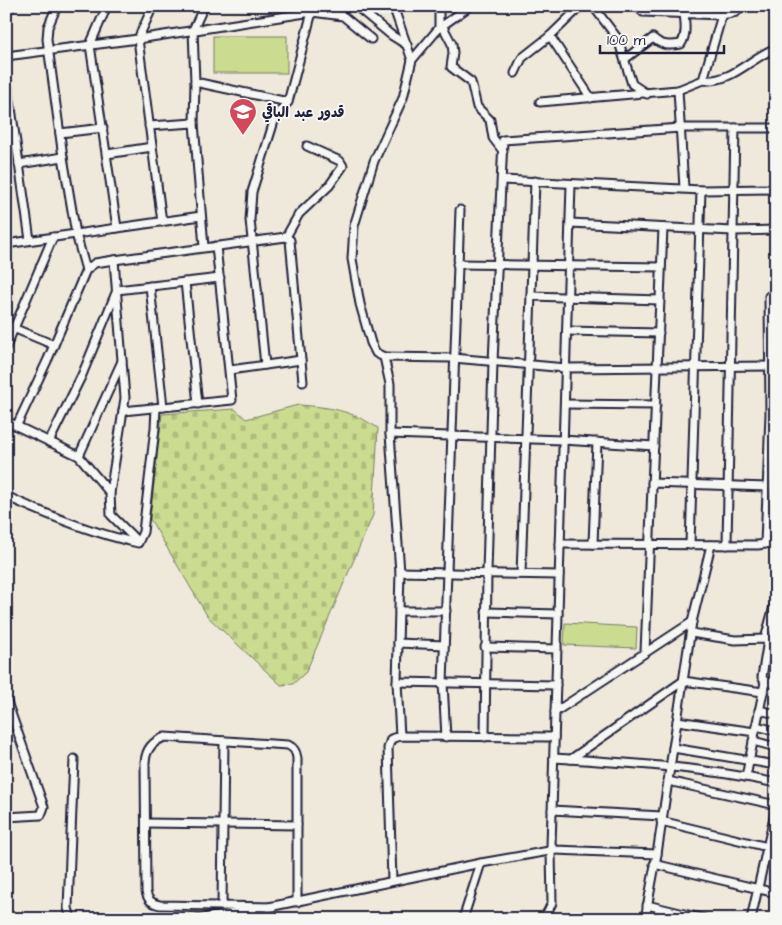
<svg xmlns="http://www.w3.org/2000/svg" width="782" height="925" font-family="'Architects Daughter','Playpen Sans Arabic',sans-serif">
<defs>
<pattern id="cemetery-stones" width="16" height="16" patternUnits="userSpaceOnUse" patternTransform="scale(1.25)"><rect width="16" height="16" fill="#cbdb8f"/><path d="M2 7V4a2 2 0 0 1 4 0v3zM10 15v-3a2 2 0 0 1 4 0v3z" fill="#aebc7c"/></pattern>
</defs>
<rect width="100%" height="100%" fill="#efe9dc"/>
<filter id="ink" filterUnits="userSpaceOnUse"><feTurbulence type="fractalNoise" baseFrequency=".02" numOctaves="2"/><feDisplacementMap in="SourceGraphic" scale="10" xChannelSelector="R" yChannelSelector="G"/><feConvolveMatrix kernelMatrix="1 2 1 2 8 2 1 2 1" color-interpolation-filters="sRGB"/></filter>
<g filter="url(#ink)">
<!-- cemetery -->
<path fill="url(#cemetery-stones)" stroke="#767e65" d="M298,405c32,2 52,5 80,23l-5,87 -67,157 -13,12 -12,1 -73,-68 -58,-98 12,-105 73,-5 11,10z"/>
<!-- pitch -->
<g fill="#cbdb8f" stroke="#767e65">
<rect x="213" y="36" width="74" height="37"/>
<polygon points="565,623 637,627 636,648 564,645"/>
</g>
<g fill="none" stroke-linecap="round" stroke-linejoin="round">
<defs>
<g id="minor">
<polyline points="57,6 48,27 47,39 63,157 76,234 86,270"/>
<polyline points="107,6 90,45 117,228"/>
<polyline points="153,6 138,39 162,222"/>
<polyline points="204,6 193,30 195,82 194,123 204,247"/>
<polyline points="356,6 391,35 407,45"/>
<polyline points="393,6 412,60 403,98 374,161 354,226 352,259 360,304 371,343 376,353 384,357 390,384 390,434 400,572"/>
<polyline points="593,6 618,39 632,84 647,94"/>
<polyline points="637,6 643,12 722,15 736,12 742,6"/>
<polyline points="6,16 10,6"/>
<polyline points="442,25 452,44 453,53 451,67 471,82 477,107 490,120 493,138 503,151"/>
<polyline points="439,28 439,6"/>
<polyline points="550,36 591,98"/>
<polyline points="6,56 138,39 312,12 343,16 371,39"/>
<path d="M625,59l28,-21c9,8 17,8 28,6 6,-9 4,-21 3,-31"/>
<polyline points="412,60 439,28 470,6"/>
<polyline points="6,73 30,240"/>
<polyline points="515,73 522,58 550,36 581,6"/>
<path d="M703,80c29,3 47,-22 73,-32"/>
<polyline points="195,82 288,102"/>
<polyline points="678,90 684,188"/>
<polyline points="540,102 678,90 703,80 722,15"/>
<polyline points="149,126 194,123"/>
<polyline points="60,133 103,128"/>
<polyline points="107,154 152,147"/>
<polyline points="19,164 63,157"/>
<polyline points="502,180 701,190 776,189"/>
<polyline points="571,184 551,846 555,850 657,854"/>
<polyline points="570,223 733,231 776,230"/>
<polyline points="286,237 290,240 303,382"/>
<polyline points="286,237 299,214 329,186 343,166 340,161 307,146"/>
<polyline points="6,244 201,216"/>
<polyline points="457,264 661,267"/>
<polyline points="185,282 198,404"/>
<polyline points="150,286 163,407"/>
<polyline points="531,296 660,300"/>
<polyline points="6,325 54,345"/>
<polyline points="567,331 659,333"/>
<polyline points="6,347 53,237"/>
<polyline points="384,357 453,358 566,368 776,366"/>
<polyline points="265,365 250,220 252,192 275,118 288,102 312,12"/>
<polyline points="230,370 301,360"/>
<polyline points="565,404 656,405"/>
<polyline points="123,411 232,400 216,246"/>
<polyline points="6,421 79,456 110,493 125,398 114,260"/>
<polyline points="17,425 48,359 86,270 95,263 114,260 286,237"/>
<polyline points="390,434 563,440 654,446"/>
<polyline points="49,442 82,375 117,290 220,278"/>
<polyline points="79,456 122,361"/>
<polyline points="652,483 767,487"/>
<polyline points="110,493 111,515 138,542"/>
<path d="M6,496c43,20 86,37 132,47l5,-11 12,-104 1,-20"/>
<polyline points="560,544 758,545 776,542"/>
<polyline points="593,544 597,442"/>
<polyline points="765,544 770,414 769,296"/>
<polyline points="690,545 701,190"/>
<polyline points="727,545 735,128"/>
<polyline points="521,574 535,181"/>
<polyline points="399,611 446,611"/>
<polyline points="486,612 558,614"/>
<polyline points="691,633 735,640 765,639 776,641"/>
<polyline points="765,639 776,599"/>
<polyline points="398,643 444,645"/>
<polyline points="485,647 557,649"/>
<polyline points="645,652 663,228"/>
<polyline points="397,682 556,685"/>
<polyline points="765,682 762,677 768,640"/>
<polyline points="6,699 44,807 41,815 6,817"/>
<polyline points="759,710 776,714"/>
<polyline points="555,712 692,622"/>
<polyline points="677,721 755,732"/>
<polyline points="756,726 776,731"/>
<polyline points="400,736 397,682 400,572 559,575"/>
<polyline points="446,737 443,683 460,210"/>
<polyline points="485,737 487,573 493,362 503,140 681,128 776,128"/>
<polyline points="753,741 776,747"/>
<polyline points="673,748 776,765"/>
<path d="M554,758c74,5 149,9 222,25"/>
<polyline points="571,759 683,681 763,692"/>
<polyline points="746,777 765,682 776,684"/>
<polyline points="668,781 776,805"/>
<polyline points="552,810 662,816"/>
<polyline points="661,821 776,849"/>
<polyline points="146,823 297,825"/>
<polyline points="654,864 776,893"/>
<polyline points="392,881 388,748 391,739 400,736 554,737"/>
<polyline points="647,905 705,919"/>
<polyline points="222,906 224,741"/>
<polyline points="269,907 481,863 555,850"/>
<path d="M273,907l-113,-2c-9,-2 -12,-5 -14,-13l-1,-130c1,-13 8,-21 20,-25l123,8c6,3 8,6 9,13v144"/>
<polyline points="71,919 68,908 74,759"/>
<polyline points="197,919 253,910"/>
<polyline points="463,919 481,863"/>
<polyline points="541,919 547,913 552,903 551,851"/>
<polyline points="645,919 657,854 692,622 711,545"/>
<polyline points="751,919 776,808"/>
</g>
</defs>
<!-- minor casing -->
<use href="#minor" stroke="#22223b" stroke-width="11"/>
<!-- minor -->
<use href="#minor" stroke="#f6f6f2" stroke-width="7"/>
</g>
</g>
<!-- icons -->
<defs>
<symbol id="school-pin" viewBox="-11 -11 22 30"><path d="M0 17L-7.5 6A9.5 9.5 0 1 1 7.5 6Z" fill="#d1495b" stroke="#f6f6f2"/><path d="M0-5L7-2L0 1L-7-2ZM-4 1L0 2.5L4 1V4Q0 6-4 4Z" fill="#fff"/></symbol>
</defs>
<g fill-rule="evenodd">
<use href="#school-pin" x="227" y="96" width="32" height="43"/>
</g>
<g text-anchor="middle" stroke-width="4" stroke-linejoin="round" paint-order="stroke">
<!-- poi labels -->
<g font-size="14" font-weight="bold" fill="#22223b" stroke="#f6f6f2" text-anchor="start">
<text x="262" y="117">قدور عبد الباقي</text>
</g>
</g>
<!-- margin -->
<rect width="782" height="925" fill="none" stroke="#f6f6f2" stroke-width="25"/>
<rect x="12" y="12" width="757" height="900" fill="none" stroke="#22223b" stroke-width="2" filter="url(#ink)"/>
<!-- scale -->
<path d="M600 45v8h124v-8" fill="none" stroke="#22223b" stroke-width="2.5"/>
<text x="607" y="45" font-size="15" fill="#22223b" stroke="#f6f6f2" stroke-width="4" paint-order="stroke">100 m</text>
</svg>
